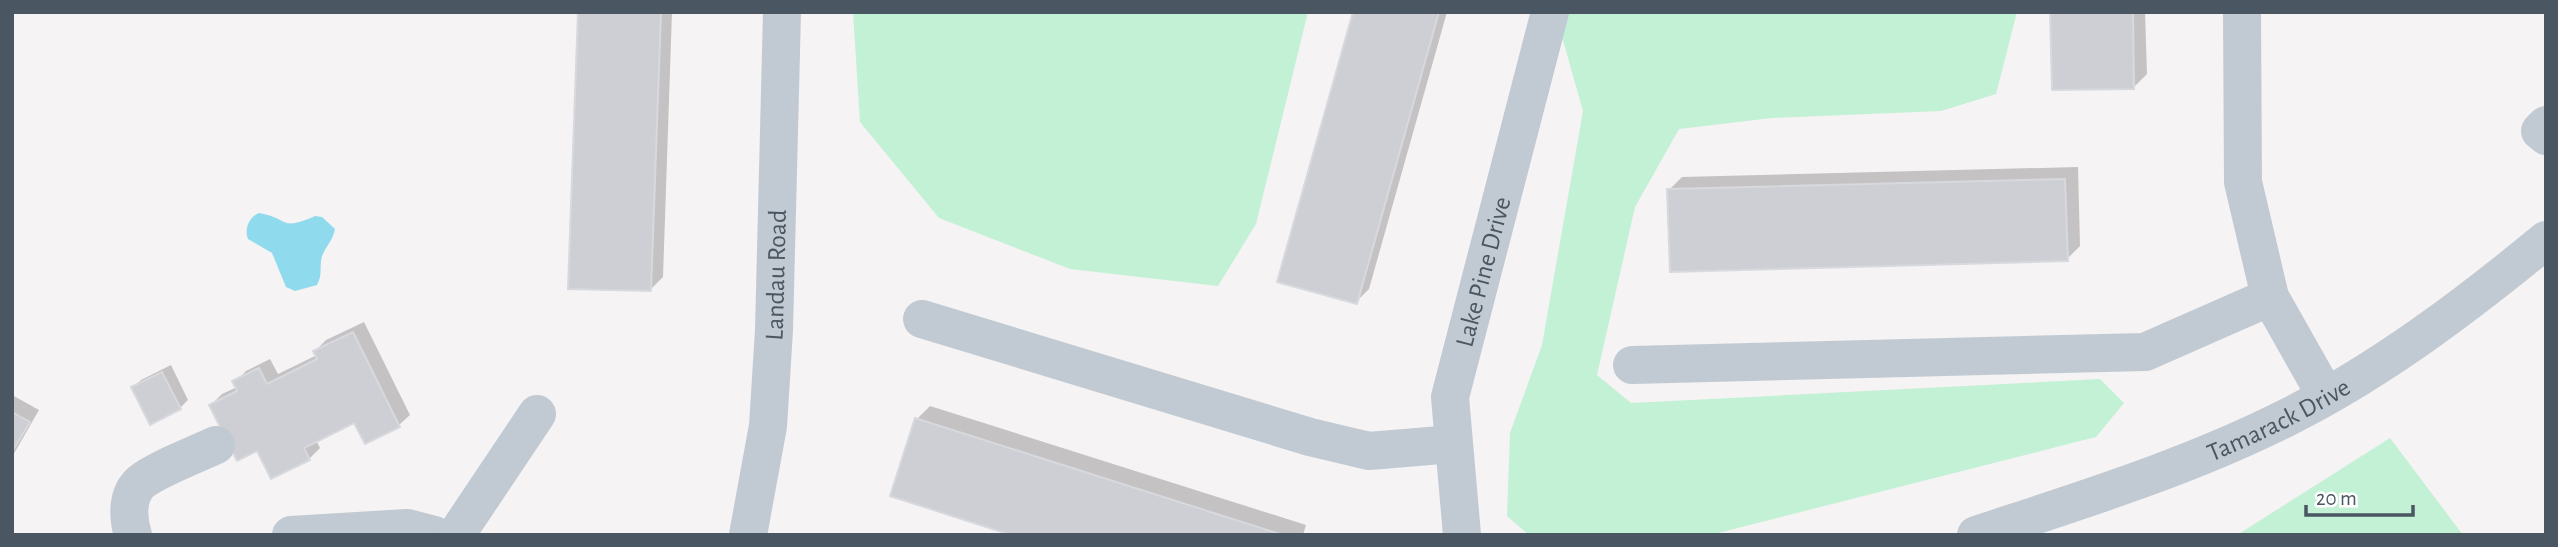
<svg xmlns="http://www.w3.org/2000/svg" width="2558" height="547" font-family="'Alegreya Sans',sans-serif">
<rect width="100%" height="100%" fill="#f5f3f3"/>
<!-- green -->
<g fill="#c3f1d5">
<polygon points="853,12 1308,12 1256,224 1218,286 1070,269 939,218 860,122"/>
<polygon points="1555,12 2017,12 1996,94 1941,111 1772,118 1679,129 1635,207 1597,375 1631,403 2100,379 2124,403 2096,437 1710,535 1529,535 1507,516 1510,433 1542,345 1583,111"/>
<polygon points="2390,438 2463,535 2237,535"/>
</g>
<!-- water -->
<path fill="#90daee" d="M259,213c31,5 20,19 56,3l7,1 13,12c-2,11 -9,17 -13,27 -3,11 1,18 -5,29l-22,6 -9,-4 -14,-34 -24,-14c-4,-10 1,-22 11,-26z"/>
<!-- shadow -->
<g fill="#0003">
<polygon points="580,12 672,12 663,277 650,290"/>
<polygon points="1355,12 1447,12 1369,289 1356,302"/>
<polygon points="2052,12 2145,12 2147,74 2134,87"/>
<polygon points="2078,167 2080,246 2067,259 1669,190 1682,177"/>
<polygon points="364,322 410,415 399,425 366,442 355,421 316,440 320,448 309,459 211,405 222,394 237,387 235,382 246,371 270,359 278,374 317,355 315,351 326,340"/>
<polygon points="171,365 188,400 180,408 151,422 133,388 141,380"/>
<polygon points="12,395 39,410 12,457"/>
<polygon points="930,406 1306,525 1303,535 1017,535 917,419"/>
</g>
<!-- building -->
<g fill="#cdcfd5" stroke="#d7d9de" stroke-width="2">
<polygon points="578,12 661,12 651,291 568,289"/>
<polygon points="1353,12 1439,12 1357,304 1277,282"/>
<polygon points="2050,12 2133,12 2134,89 2052,90"/>
<polygon points="2065,179 2068,261 1670,272 1667,189"/>
<polygon points="353,332 400,427 365,444 354,423 304,448 310,460 271,479 257,451 237,461 209,405 237,391 232,381 259,368 267,384 317,359 313,351"/>
<polygon points="162,372 181,409 150,425 131,387"/>
<polygon points="12,412 30,422 12,452"/>
<polygon points="915,418 1283,535 1011,535 890,496"/>
</g>
<g fill="none" stroke-linecap="round" stroke-linejoin="round">
<!-- minor -->
<g stroke="#c1cad2" stroke-width="38">
<polyline points="2546,125 2540,131 2546,136"/>
<polyline points="2270,297 2326,396"/>
<polyline points="922,319 1310,437 1369,451 1453,444"/>
<polyline points="1632,365 2145,352 2270,297 2243,182 2242,12"/>
<path d="M133,535c-5,-16 -7,-40 8,-53 14,-12 56,-28 75,-37"/>
<polyline points="291,535 407,528 434,535"/>
<polyline points="456,535 537,414"/>
<path id="s1" d="M748,535l20,-109 6,-96 8,-318"/>
<path id="s2" d="M1462,535l-12,-138 100,-385"/>
<path id="s3" d="M1976,535c106,-35 213,-68 312,-118 93,-47 178,-111 258,-177"/>
</g>
</g>
<g text-anchor="middle" stroke-width="5" stroke-linejoin="round" paint-order="stroke">
<!-- street labels -->
<g font-size="26" fill="#4a5661" stroke="#fff">
<text dy="9" stroke="none"><textPath href="#s2" startOffset="268">Lake Pine Drive</textPath></text>
<text dy="9" stroke="none"><textPath href="#s1" startOffset="262">Landau Road</textPath></text>
<text dy="9" stroke="none"><textPath href="#s3" startOffset="324">Tamarack Drive</textPath></text>
</g>
</g>
<!-- border -->
<rect width="2558" height="547" fill="none" stroke="#4a5661" stroke-width="28"/>
<!-- scale -->
<path d="M2306 505v10h107v-10" fill="none" stroke="#4a5661" stroke-width="3.5"/>
<text x="2316" y="505" font-size="21" fill="#4a5661" stroke="#ffffff" stroke-width="5" paint-order="stroke">20 m</text>
</svg>
